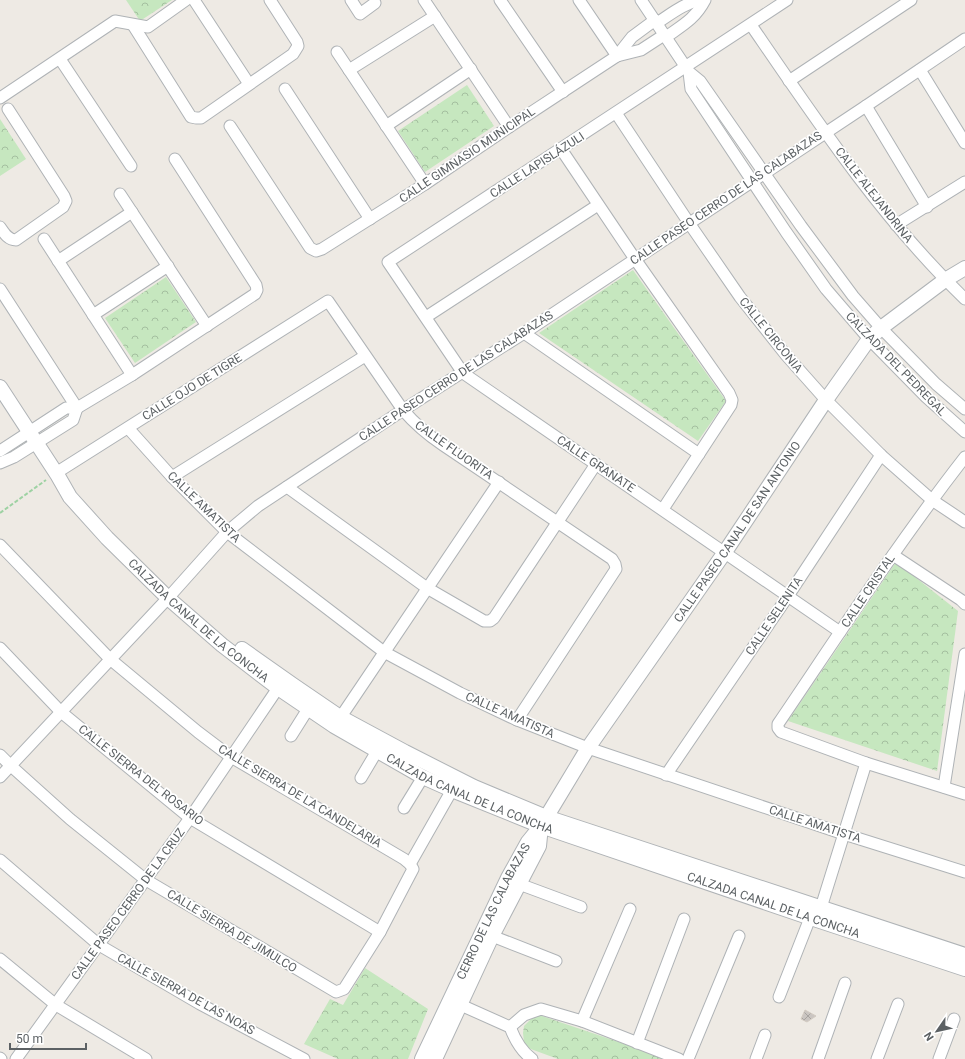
<svg xmlns="http://www.w3.org/2000/svg" width="965" height="1059" font-family="Roboto,sans-serif">
<defs>
<pattern id="park-crowns" width="20" height="18" patternUnits="userSpaceOnUse"><rect width="20" height="18" fill="#c6e7bf"/><path d="M2 6a3 3 0 1 1 6 0M12 15a3 3 0 1 1 6 0" fill="none" stroke="#a4bf9f"/></pattern>
<pattern id="building-cross-hatch" width="8" height="8" patternUnits="userSpaceOnUse"><rect width="8" height="8" fill="#cac5c1"/><path d="M0 0l8 8M0 8l8-8" fill="none" stroke="#a7a3a0"/></pattern>
</defs>
<rect width="100%" height="100%" fill="#eeeae4"/>
<!-- park -->
<g fill="url(#park-crowns)">
<polygon points="126,0 172,0 140,21"/>
<polygon points="467,85 494,126 425,172 398,131"/>
<polygon points="0,119 26,159 0,176"/>
<polygon points="633,270 726,401 698,441 539,333"/>
<polygon points="166,277 196,322 135,363 105,318"/>
<polygon points="896,562 958,611 937,771 788,721"/>
<polygon points="365,968 428,1009 408,1059 338,1059 304,1044 330,999 343,1005"/>
<polygon points="539,1015 669,1059 558,1059 528,1048 524,1042 523,1033 524,1026 531,1019"/>
</g>
<!-- building -->
<polygon fill="url(#building-cross-hatch)" stroke="#d3cbc2" points="805,1010 816,1016 807,1022 801,1019"/>
<g fill="none" stroke-linecap="round" stroke-linejoin="round">
<defs>
<g id="minor">
<polyline points="194,0 249,84"/>
<polyline points="351,0 360,14 375,3"/>
<polyline points="424,0 509,127"/>
<polyline points="500,0 563,92"/>
<polyline points="579,0 617,56"/>
<polyline points="641,0 689,72 700,81 801,226 853,296 881,328 936,384 965,409"/>
<polyline points="787,0 388,262 463,373 840,632"/>
<path d="M657,23c14,-9 27,-20 44,-23"/>
<polyline points="133,25 191,117 196,118 201,118 293,54 298,46 297,42 270,0"/>
<path d="M751,25c65,95 130,193 214,274"/>
<path d="M666,37c17,-12 29,-18 39,-37"/>
<polyline points="337,52 425,184"/>
<polyline points="617,56 632,37 655,20"/>
<polyline points="60,59 131,166"/>
<polyline points="349,70 435,16"/>
<polyline points="920,70 965,143"/>
<polyline points="689,72 691,89 786,232 826,289 869,339 926,397 965,432"/>
<polyline points="789,81 911,0"/>
<polyline points="285,89 370,219"/>
<polyline points="0,98 115,21 148,27 186,0"/>
<polyline points="866,106 927,207"/>
<polyline points="616,113 689,223 740,297 786,355 826,400 881,455 932,500 965,522"/>
<polyline points="230,126 310,248 316,251 322,249 425,184 509,127 617,56 641,50 664,35"/>
<polyline points="386,126 471,69"/>
<polyline points="561,149 635,259 729,393 732,400 731,405 663,509"/>
<polyline points="120,194 207,326"/>
<polyline points="896,225 965,182"/>
<path d="M0,227c4,6 8,13 16,13l47,-33 3,-6 -2,-5 -56,-87"/>
<polyline points="44,239 132,375"/>
<polyline points="58,261 132,212"/>
<polyline points="0,289 77,408"/>
<polyline points="93,315 168,266"/>
<polyline points="426,317 598,205"/>
<polyline points="524,333 699,454"/>
<polyline points="128,428 172,477 227,532 384,652 460,693 517,720 588,748 844,834 965,872"/>
<polyline points="0,451 66,408 77,408 132,375 255,294 257,290 256,285 175,159"/>
<path d="M965,457c-67,86 -126,177 -187,267v4l3,4 85,31 99,31"/>
<polyline points="0,463 14,457 73,420 77,408"/>
<path d="M56,473l272,-172 75,109c12,14 25,25 40,35l169,114 3,5 1,5 -99,151"/>
<polyline points="172,477 365,356"/>
<polyline points="287,487 427,588 484,621 490,621 494,618 596,464"/>
<polyline points="0,545 110,659 198,732 231,757 404,859 410,864 413,869 380,932 344,989 336,992 146,880 70,819 11,766 0,755"/>
<polyline points="893,555 961,600 965,604"/>
<polyline points="0,648 61,712 190,818 380,932"/>
<polyline points="336,724 499,482"/>
<polyline points="291,736 308,709"/>
<polyline points="666,775 788,596 881,455"/>
<polyline points="0,777 168,598 227,532 258,506 403,410 524,333 866,106 965,39"/>
<polyline points="361,778 377,751"/>
<polyline points="944,787 965,654"/>
<polyline points="404,808 423,777"/>
<polyline points="0,860 99,945 200,1004 304,1059"/>
<polyline points="410,864 452,790"/>
<polyline points="519,884 581,907"/>
<polyline points="819,914 866,763"/>
<polyline points="492,936 556,961"/>
<polyline points="0,959 56,1005 146,1059"/>
<polyline points="779,997 810,918"/>
<path d="M454,1002l56,25c5,13 11,24 22,32"/>
<polyline points="582,1021 630,909"/>
<polyline points="510,1027 524,1015 541,1009 582,1021 679,1059"/>
<polyline points="637,1043 684,919"/>
<polyline points="0,1058 1,1059"/>
<polyline points="16,1059 190,818 278,688"/>
<polyline points="688,1059 739,936"/>
<polyline points="756,1059 765,1035"/>
<polyline points="818,1059 845,983"/>
<polyline points="877,1059 898,1004"/>
<polyline points="939,1059 954,1019"/>
</g>
<g id="tertiary">
<path id="s1" d="M0,387l58,89 12,21 37,41 61,60 54,47 56,43 56,38 89,51 29,13 89,36 276,94 148,49"/>
<polyline points="242,649 293,685 340,717 405,752 474,787 546,817 965,955"/>
<path id="s2" d="M422,1059l86,-181 20,-36 13,-16 47,-78 137,-196 101,-152 43,-61 12,-11 64,-48 20,-12"/>
<polyline points="435,1059 492,936 539,846 541,826"/>
</g>
</defs>
<!-- minor casing -->
<use href="#minor" stroke="#afb3b6" stroke-width="13"/>
<!-- tertiary casing -->
<use href="#tertiary" stroke="#afb3b6" stroke-width="16"/>
<!-- path -->
<polyline stroke="#9ed2a3" stroke-width="2" stroke-dasharray="4 2" stroke-linecap="butt" points="0,513 46,480"/>
<!-- minor -->
<use href="#minor" stroke="#fff" stroke-width="11"/>
<!-- tertiary -->
<use href="#tertiary" stroke="#fff" stroke-width="14"/>
</g>
<g text-anchor="middle" stroke-width="3.5" stroke-linejoin="round" paint-order="stroke">
<!-- street labels -->
<g font-size="12" fill="#5c6164" stroke="#fff">
<text transform="translate(467 155) rotate(-34)" y="4">CALLE GIMNASIO MUNICIPAL</text>
<text transform="translate(537 165) rotate(-33)" y="4">CALLE LAPISLÁZULI</text>
<text transform="translate(874 195) rotate(52)" y="4">CALLE ALEJANDRINA</text>
<text transform="translate(726 198) rotate(-34)" y="4">CALLE PASEO CERRO DE LAS CALABAZAS</text>
<text transform="translate(771 335) rotate(51)" y="4">CALLE CIRCONIA</text>
<text transform="translate(896 364) rotate(46)" y="4">CALZADA DEL PEDREGAL</text>
<text transform="translate(456 376) rotate(-33)" y="4">CALLE PASEO CERRO DE LAS CALABAZAS</text>
<text transform="translate(192 387) rotate(-32)" y="4">CALLE OJO DE TIGRE</text>
<text transform="translate(454 450) rotate(35)" y="4">CALLE FLUORITA</text>
<text transform="translate(596 464) rotate(34)" y="4">CALLE GRANATE</text>
<text transform="translate(204 507) rotate(44)" y="4">CALLE AMATISTA</text>
<text dy="4" stroke="none"><textPath href="#s2" startOffset="616">CALLE PASEO CANAL DE SAN ANTONIO</textPath></text>
<text transform="translate(868 591) rotate(-56)" y="4">CALLE CRISTAL</text>
<text transform="translate(774 616) rotate(-56)" y="4">CALLE SELENITA</text>
<text dy="4" stroke="none"><textPath href="#s1" startOffset="309">CALZADA CANAL DE LA CONCHA</textPath></text>
<text transform="translate(510 715) rotate(24)" y="4">CALLE AMATISTA</text>
<text transform="translate(141 775) rotate(38)" y="4">CALLE SIERRA DEL ROSARIO</text>
<text dy="4" stroke="none"><textPath href="#s1" startOffset="633">CALZADA CANAL DE LA CONCHA</textPath></text>
<text transform="translate(300 796) rotate(31)" y="4">CALLE SIERRA DE LA CANDELARIA</text>
<text transform="translate(815 824) rotate(18)" y="4">CALLE AMATISTA</text>
<text transform="translate(128 904) rotate(-54)" y="4">CALLE PASEO CERRO DE LA CRUZ</text>
<text dy="4" stroke="none"><textPath href="#s1" startOffset="957">CALZADA CANAL DE LA CONCHA</textPath></text>
<text dy="4" stroke="none"><textPath href="#s2" startOffset="164">CERRO DE LAS CALABAZAS</textPath></text>
<text transform="translate(232 931) rotate(31)" y="4">CALLE SIERRA DE JIMULCO</text>
<text transform="translate(186 994) rotate(29)" y="4">CALLE SIERRA DE LAS NOAS</text>
</g>
</g>
<!-- north arrow -->
<g transform="translate(937 1031) rotate(236)" stroke="#ffffff" stroke-width="3" paint-order="stroke">
<path d="M0-3L7 15L0 10L-7 15Z" fill="#5c6164"/>
<text y="-6" font-size="11" font-weight="bold" text-anchor="middle" fill="#5c6164">N</text>
</g>
<!-- scale -->
<path d="M10 1043v6h76v-6" fill="none" stroke="#5c6164" stroke-width="2"/>
<text x="16" y="1043" font-size="12" fill="#5c6164" stroke="#ffffff" stroke-width="3" paint-order="stroke">50 m</text>
</svg>
